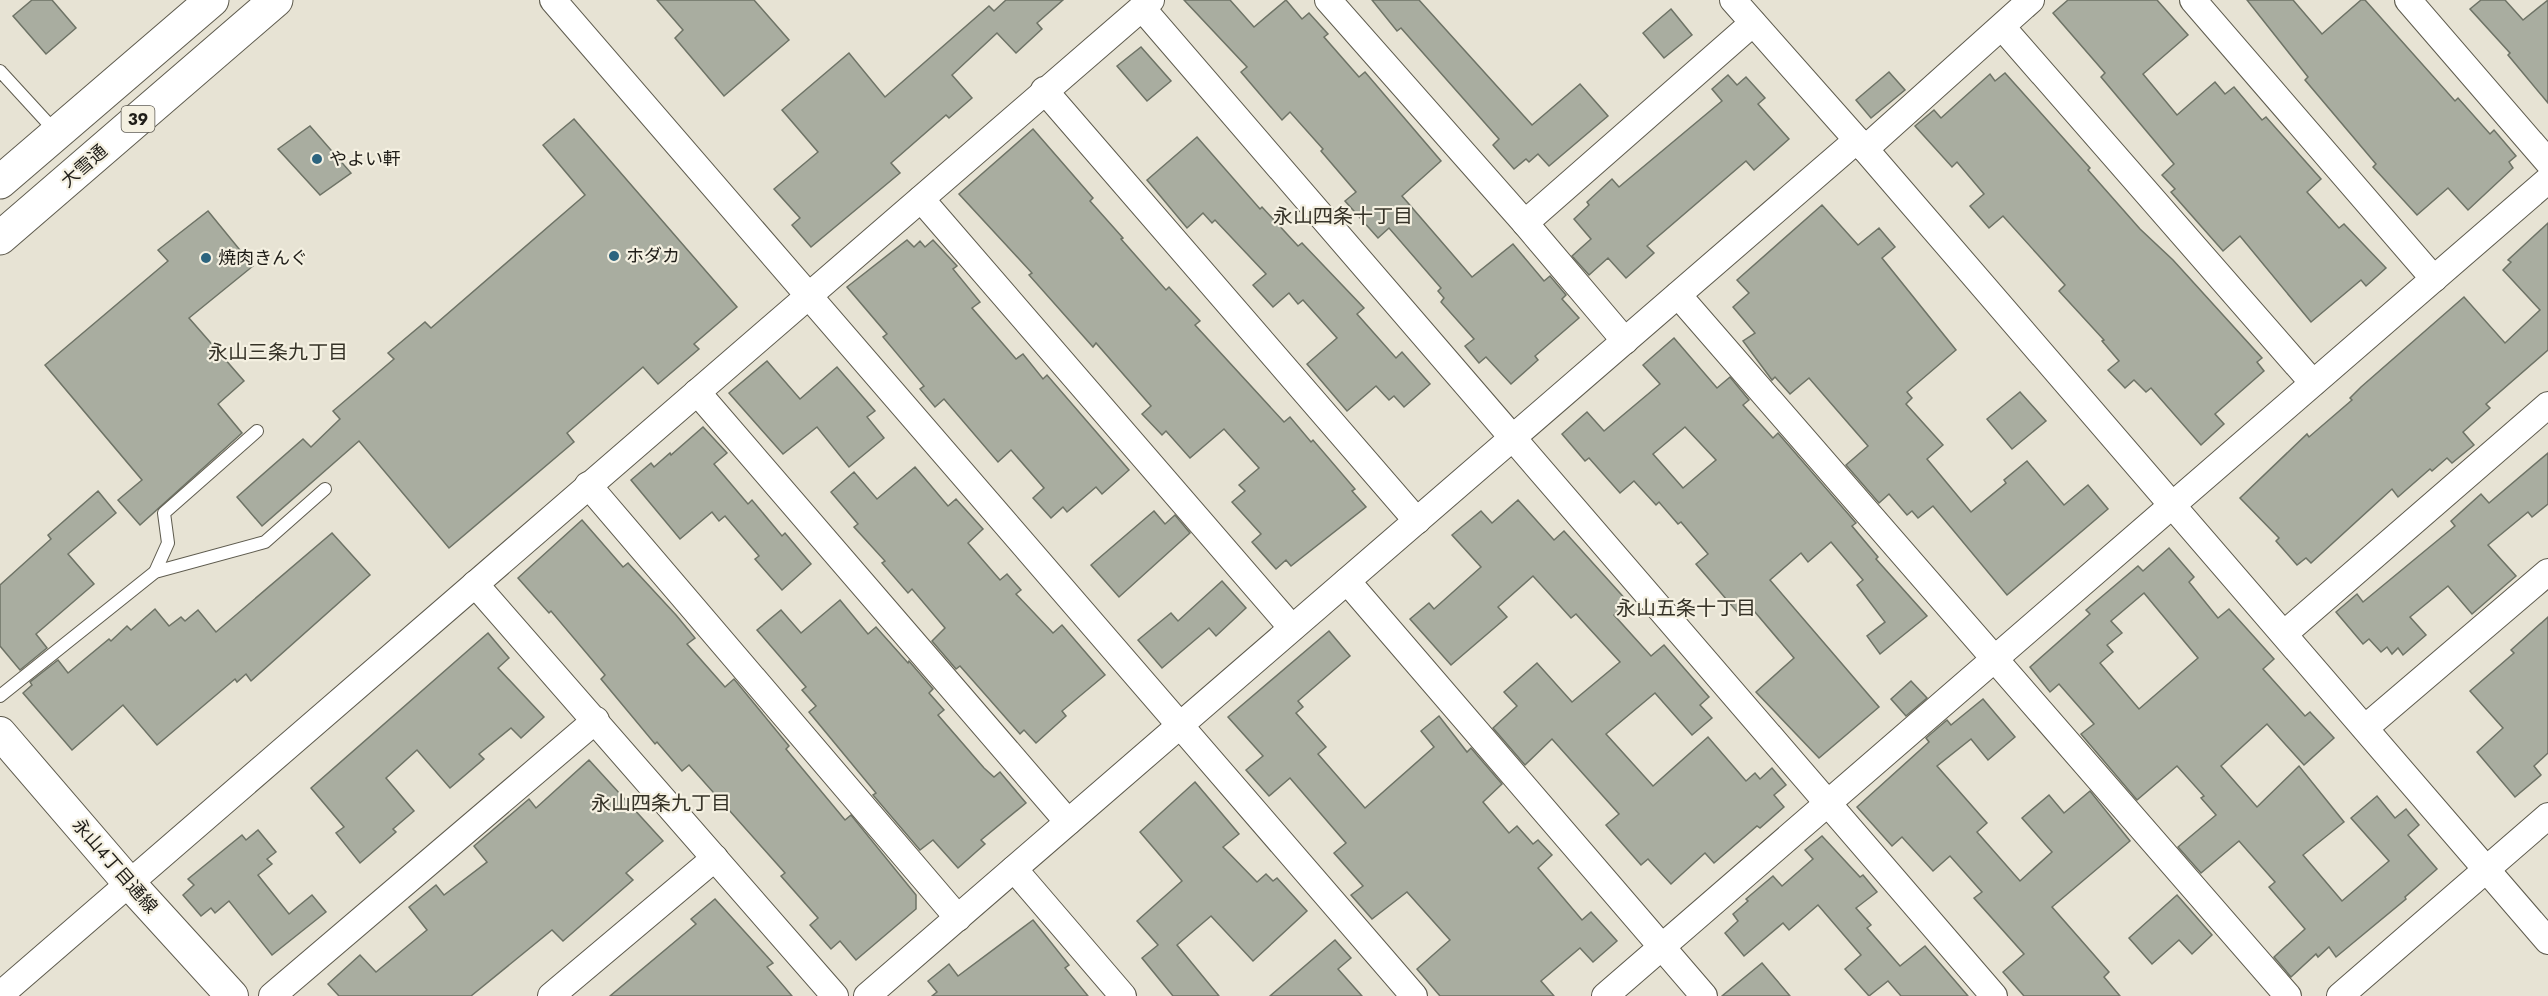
<svg xmlns="http://www.w3.org/2000/svg" width="2548" height="996" font-family="Jost,'Noto Sans JP',sans-serif">
<rect width="100%" height="100%" fill="#e7e3d4"/>
<!-- building -->
<g fill="#a9ada0" stroke="#6e7366" stroke-width="1.5" fill-rule="evenodd">
<polygon points="32,0 52,0 76,28 46,54 13,16"/>
<polygon points="657,0 754,0 789,40 724,96 675,38 683,30"/>
<polygon points="1006,0 1063,0 1037,23 1042,29 1016,53 997,33 952,75 972,98 949,118 946,115 891,163 900,173 811,247 792,225 800,218 774,189 818,152 782,110 849,53 885,97 989,6 994,11"/>
<polygon points="1184,0 1230,0 1254,27 1286,0 1302,19 1309,13 1328,34 1324,37 1359,77 1365,72 1441,161 1402,196 1472,277 1513,244 1544,281 1550,276 1566,295 1562,299 1579,318 1535,356 1538,360 1511,384 1486,357 1479,363 1465,346 1474,339 1441,302 1444,298 1438,291 1441,288 1389,228 1378,238 1345,201 1356,192 1321,151 1323,149 1290,112 1282,120 1241,72 1247,67"/>
<polygon points="1372,0 1419,0 1532,125 1580,84 1608,116 1549,166 1538,154 1529,162 1526,159 1514,169 1493,145 1499,139 1401,28 1397,31"/>
<polygon points="2068,0 2157,0 2188,35 2143,74 2177,115 2215,82 2225,94 2234,87 2262,120 2266,117 2321,179 2307,192 2339,228 2344,224 2386,268 2366,286 2361,280 2311,322 2240,236 2223,251 2171,192 2175,189 2162,175 2174,164 2101,77 2105,73 2053,13"/>
<polygon points="2247,0 2293,0 2322,34 2361,0 2365,0 2455,101 2458,98 2490,134 2494,130 2516,156 2509,162 2513,168 2468,210 2448,188 2417,215 2373,167 2376,164 2305,80 2308,77"/>
<polygon points="2481,0 2505,0 2523,20 2548,0 2548,103 2508,55 2510,53 2470,9"/>
<polygon points="1671,9 1692,35 1664,58 1643,33"/>
<polygon points="1141,47 1171,81 1147,101 1117,66"/>
<polygon points="1889,72 1905,90 1871,118 1856,100"/>
<polygon points="2005,73 2090,168 2088,170 2140,229 2173,260 2262,358 2257,362 2264,371 2215,414 2224,424 2201,445 2151,388 2146,392 2134,380 2125,388 2108,370 2119,361 2102,341 2104,340 2059,291 2065,285 2003,216 1989,228 1970,206 1984,194 1957,162 1952,167 1915,126 1934,110 1941,118 1990,74 1995,81"/>
<polygon points="1728,75 1737,85 1746,77 1765,98 1758,104 1789,139 1754,170 1746,161 1647,246 1654,253 1626,278 1608,258 1589,275 1572,256 1591,239 1574,219 1589,205 1587,202 1612,179 1619,187 1722,101 1712,89"/>
<polygon points="574,119 737,307 694,344 699,349 658,384 643,367 567,433 574,442 449,548 359,441 262,526 237,497 303,439 311,447 340,419 333,411 394,359 388,353 425,322 431,328 585,195 543,145"/>
<polygon points="310,126 351,173 320,195 278,149"/>
<polygon points="1033,129 1093,198 1090,201 1123,238 1121,239 1166,290 1169,287 1200,321 1195,325 1284,422 1290,417 1311,442 1313,440 1355,489 1352,491 1366,507 1291,566 1286,560 1276,569 1252,542 1261,534 1232,502 1245,491 1239,485 1259,468 1224,429 1190,458 1166,431 1162,435 1142,414 1151,406 1096,343 1093,347 1029,275 1032,273 959,194"/>
<polygon points="1197,137 1260,209 1262,207 1298,246 1302,243 1364,308 1357,314 1396,358 1402,352 1430,384 1404,407 1394,396 1389,400 1376,386 1347,411 1307,364 1337,338 1303,300 1298,304 1289,293 1273,307 1253,285 1266,274 1215,220 1212,223 1203,213 1187,228 1147,180"/>
<polygon points="1822,205 1858,245 1879,228 1895,247 1882,258 1956,350 1907,392 1912,398 1906,404 1943,445 1927,459 1971,512 2006,483 2004,480 2027,461 2064,505 2088,485 2108,509 2007,595 1933,506 1918,518 1912,511 1907,515 1889,494 1879,503 1846,465 1868,446 1809,378 1790,394 1775,377 1772,380 1743,341 1755,333 1733,307 1749,293 1737,280"/>
<polygon points="208,211 253,266 189,318 244,381 218,404 242,433 140,525 118,500 142,480 45,365 168,261 158,250"/>
<polygon points="2548,223 2548,350 2486,404 2490,408 2463,432 2474,445 2452,463 2447,458 2432,471 2430,469 2398,497 2392,489 2311,563 2306,558 2297,565 2276,541 2279,538 2240,498 2307,434 2309,437 2352,400 2350,398 2361,387 2464,297 2505,343 2540,310 2503,270 2511,262 2508,260"/>
<polygon points="907,240 914,247 920,241 925,247 933,240 957,266 953,269 980,302 972,308 1016,359 1023,354 1043,379 1047,375 1129,470 1102,494 1096,487 1067,512 1063,507 1051,518 1033,498 1044,488 1011,450 998,462 944,399 935,407 920,389 924,386 883,337 887,334 847,287"/>
<path d="M1674,338l43,50 13,-11 19,23 -6,5 30,33 5,-5 78,90 -4,3 26,31 -2,2 51,57 -47,38 -13,-18 18,-14 -28,-37 6,-5 -32,-38 -23,20 -7,-9 -31,27 109,127 -60,51 -63,-66 38,-34 -45,-53 -10,9 -43,-50 12,-10 -27,-32 -3,2 -19,-22 -3,3 -22,-24 -14,12 -31,-35 -4,3 -23,-27 25,-22 17,19 56,-47 -17,-19zM1685,427l31,33 -33,28 -30,-34z"/>
<polygon points="767,361 800,399 837,367 875,411 867,417 884,438 849,467 817,427 783,454 729,393"/>
<polygon points="2020,392 2046,421 2012,449 1987,419"/>
<polygon points="703,427 727,453 714,464 748,504 752,500 782,536 785,533 811,564 782,590 755,559 759,556 725,516 719,521 712,512 680,539 631,480 651,463 654,467 670,453 671,455"/>
<polygon points="2548,453 2548,504 2532,517 2528,512 2488,545 2516,576 2472,614 2448,586 2410,617 2426,635 2403,655 2398,648 2392,654 2387,647 2381,652 2369,639 2363,644 2336,612 2357,594 2363,602 2455,526 2451,521 2481,494 2489,503"/>
<polygon points="915,467 948,506 956,499 983,529 968,543 1000,580 1007,574 1021,590 1016,594 1053,633 1062,625 1105,675 1062,711 1066,716 1036,743 1024,730 1020,734 960,666 956,669 932,641 945,628 912,589 908,593 882,563 885,561 854,527 858,524 831,492 854,472 877,499"/>
<polygon points="98,491 116,513 68,554 94,584 36,634 47,648 20,670 0,646 0,585 51,539 48,535"/>
<polygon points="1518,500 1554,540 1564,531 1628,602 1614,615 1651,656 1664,645 1709,697 1700,705 1712,718 1692,735 1655,693 1606,734 1653,786 1708,737 1746,781 1755,773 1760,779 1772,768 1786,785 1774,795 1784,807 1760,828 1757,826 1714,863 1705,853 1671,884 1648,859 1641,865 1606,825 1619,814 1552,739 1525,765 1493,728 1517,706 1504,692 1537,663 1572,702 1620,662 1576,614 1571,618 1533,576 1498,607 1507,617 1451,665 1410,619 1429,603 1434,609 1481,567 1452,535 1481,511 1492,523"/>
<polygon points="1154,511 1165,524 1175,515 1190,533 1119,597 1091,565"/>
<polygon points="582,520 623,567 628,563 676,615 695,638 687,644 725,687 734,679 789,746 786,749 845,820 851,815 916,895 916,909 856,960 840,941 831,949 810,925 818,918 781,876 785,873 689,765 682,771 657,742 655,744 601,679 605,675 551,611 549,613 518,578"/>
<polygon points="332,533 370,575 251,681 246,674 237,682 235,679 157,745 123,705 72,750 23,693 32,685 30,682 58,660 68,673 109,639 111,641 127,626 131,630 155,609 169,626 181,617 185,621 198,610 216,632"/>
<path d="M2169,548l25,29 -5,5 29,36 11,-9 45,50 -11,10 42,47 5,-4 24,26 -30,27 -37,-41 -46,42 36,41 42,-41 45,56 -41,33 39,46 47,-40 -38,-43 26,-22 18,22 11,-9 13,16 -11,10 29,34 -32,28 1,2 -70,58 -7,-10 -11,10 -2,-3 -25,23 -17,-20 31,-28 -36,-42 6,-5 -36,-41 -38,32 -23,-26 38,-32 -15,-17 3,-2 -27,-30 -40,34 -56,-66 13,-10 -35,-40 -9,8 -20,-25 60,-53 -4,-4 52,-44 5,5zM2144,593l54,65 -59,51 -39,-46 13,-11 -6,-7 15,-12 -11,-12z"/>
<polygon points="1222,581 1246,608 1216,636 1209,628 1162,668 1138,640 1171,613 1178,621"/>
<polygon points="840,600 868,634 876,627 908,663 909,661 933,689 929,693 944,710 938,715 984,768 994,777 1000,772 1026,803 981,840 985,844 958,868 933,840 920,850 873,795 876,793 809,712 816,706 802,690 806,687 757,630 781,610 801,633"/>
<polygon points="2548,617 2548,753 2534,766 2541,775 2515,797 2477,752 2503,728 2470,691 2514,653 2511,650"/>
<polygon points="1329,631 1350,656 1298,701 1303,707 1296,713 1326,747 1318,754 1365,808 1434,747 1421,731 1439,716 1467,752 1471,748 1502,784 1483,802 1509,833 1517,826 1533,844 1538,840 1552,855 1538,868 1582,920 1591,912 1617,941 1593,962 1580,948 1541,981 1554,996 1440,996 1417,969 1450,940 1407,892 1372,919 1351,895 1363,886 1334,853 1346,843 1290,778 1269,796 1246,770 1263,756 1228,717"/>
<polygon points="488,633 509,658 498,668 544,717 521,738 511,728 479,754 484,759 450,788 417,750 386,778 414,811 393,829 396,832 360,863 336,833 344,827 311,788"/>
<polygon points="1911,681 1927,698 1906,716 1891,699"/>
<polygon points="1983,699 2015,737 1988,760 1971,739 1937,766 1987,823 1977,832 2020,881 2052,852 2022,818 2049,795 2064,813 2090,791 2130,841 2052,907 2109,972 2104,977 2120,996 2024,996 2003,972 2024,954 1974,898 1982,892 1950,856 1933,871 1902,837 1892,846 1857,807 1929,742 1926,738 1947,720 1951,725"/>
<polygon points="589,760 663,841 626,873 633,880 563,941 552,930 471,996 339,996 328,984 360,955 376,972 427,930 409,907 436,885 444,895 487,862 474,846 529,799 536,808"/>
<polygon points="1195,782 1239,834 1223,847 1257,882 1266,874 1273,881 1277,878 1307,911 1253,961 1211,916 1177,945 1219,996 1173,996 1142,958 1158,945 1137,921 1182,881 1140,832"/>
<polygon points="258,830 276,852 267,859 272,864 258,875 289,914 312,895 326,912 272,955 229,901 215,913 211,908 201,916 183,895 194,885 188,879 242,835 246,840"/>
<polygon points="1822,836 1860,877 1863,875 1877,892 1856,908 1871,925 1867,928 1900,966 1925,946 1968,996 1901,996 1888,981 1869,996 1845,969 1861,955 1818,905 1789,930 1783,923 1744,956 1725,933 1738,921 1733,914 1748,901 1746,899 1773,876 1782,886 1813,859 1805,850"/>
<polygon points="2177,895 2212,935 2192,954 2179,940 2152,964 2129,938"/>
<polygon points="715,899 773,963 767,967 792,996 610,996 696,924 691,919"/>
<polygon points="1033,920 1069,965 1065,968 1088,996 932,996 937,992 928,981 949,964 958,976"/>
<polygon points="1335,940 1351,958 1338,969 1362,996 1270,996"/>
<polygon points="1762,963 1790,996 1722,996"/>
</g>
<g fill="none" stroke-linecap="round" stroke-linejoin="round">
<defs>
<g id="service">
<polyline points="0,71 56,132"/>
<polyline points="155,572 168,543 164,513 257,431"/>
<polyline points="0,696 155,572 265,542 325,489"/>
</g>
<g id="minor">
<polyline points="553,0 1414,996"/>
<polyline points="1328,0 1525,223 1625,341"/>
<polyline points="1733,0 1865,149 2548,941"/>
<polyline points="2193,0 2434,279"/>
<polyline points="2408,0 2548,162"/>
<polyline points="1142,8 1994,996"/>
<polyline points="2002,27 2313,383"/>
<polyline points="1044,90 1417,521"/>
<polyline points="1865,149 2031,0"/>
<polyline points="921,199 1292,628"/>
<polyline points="1525,223 1753,23"/>
<polyline points="1678,295 2288,996"/>
<polyline points="697,392 1068,822"/>
<polyline points="588,485 958,918"/>
<polyline points="1347,581 1704,996"/>
<polyline points="475,584 835,996"/>
<polyline points="2284,634 2548,405"/>
<polyline points="2365,728 2548,572"/>
<polyline points="1014,869 1123,996"/>
<polyline points="0,995 1151,0"/>
<polyline points="272,996 596,720"/>
<polyline points="551,996 715,858"/>
<polyline points="867,996 1857,140"/>
<polyline points="1605,996 2548,180"/>
<polyline points="2340,996 2548,816"/>
</g>
<polyline id="tertiary" points="0,733 129,883 232,996"/>
<g id="trunk">
<polyline points="0,182 212,0"/>
<polyline points="0,238 276,0"/>
</g>
</defs>
<!-- service casing -->
<use href="#service" stroke="#5e5b4e" stroke-width="14"/>
<!-- minor casing -->
<use href="#minor" stroke="#5e5b4e" stroke-width="28"/>
<!-- tertiary casing -->
<use href="#tertiary" stroke="#5e5b4e" stroke-width="34"/>
<!-- trunk casing -->
<use href="#trunk" stroke="#5e5b4e" stroke-width="35"/>
<!-- service -->
<use href="#service" stroke="#fff" stroke-width="12"/>
<!-- minor -->
<use href="#minor" stroke="#fff" stroke-width="26"/>
<!-- tertiary -->
<use href="#tertiary" stroke="#fff" stroke-width="32"/>
<!-- trunk -->
<use href="#trunk" stroke="#fff" stroke-width="33"/>
</g>
<!-- markers -->
<g fill="#2c647e" stroke="#f4f0e1" stroke-width="2">
<circle cx="317" cy="159" r="6"/>
<circle cx="614" cy="256" r="6"/>
<circle cx="206" cy="258" r="6"/>
</g>
<g text-anchor="middle" stroke-width="4.5" stroke-linejoin="round" paint-order="stroke">
<!-- shield labels -->
<rect fill="#f4f0e1" stroke="#5f5c54" stroke-width="1.5" x="121.5" y="106" width="33" height="26" rx="4.5"/>
<g font-size="16" font-weight="bold" fill="#1f1d18">
<text x="138" y="125">39</text>
</g>
<!-- poi labels -->
<g font-size="18" fill="#1f1d18" stroke="#f4f0e1" text-anchor="start">
<text x="329" y="165">やよい軒</text>
<text x="626" y="262">ホダカ</text>
<text x="218" y="264">焼肉きんぐ</text>
</g>
<!-- street labels -->
<g font-size="18" fill="#1f1d18" stroke="#f4f0e1">
<text transform="translate(84 166) rotate(-41)" y="6">大雪通</text>
<text transform="translate(115 866) rotate(49)" y="6">永山4丁目通線</text>
</g>
<!-- neighbourhood labels -->
<g font-size="20" fill="#353227" stroke="#f4f0e1">
<text x="1343" y="223">永山四条十丁目</text>
<text x="278" y="359">永山三条九丁目</text>
<text x="1686" y="615">永山五条十丁目</text>
<text x="661" y="810">永山四条九丁目</text>
</g>
</g>
</svg>
